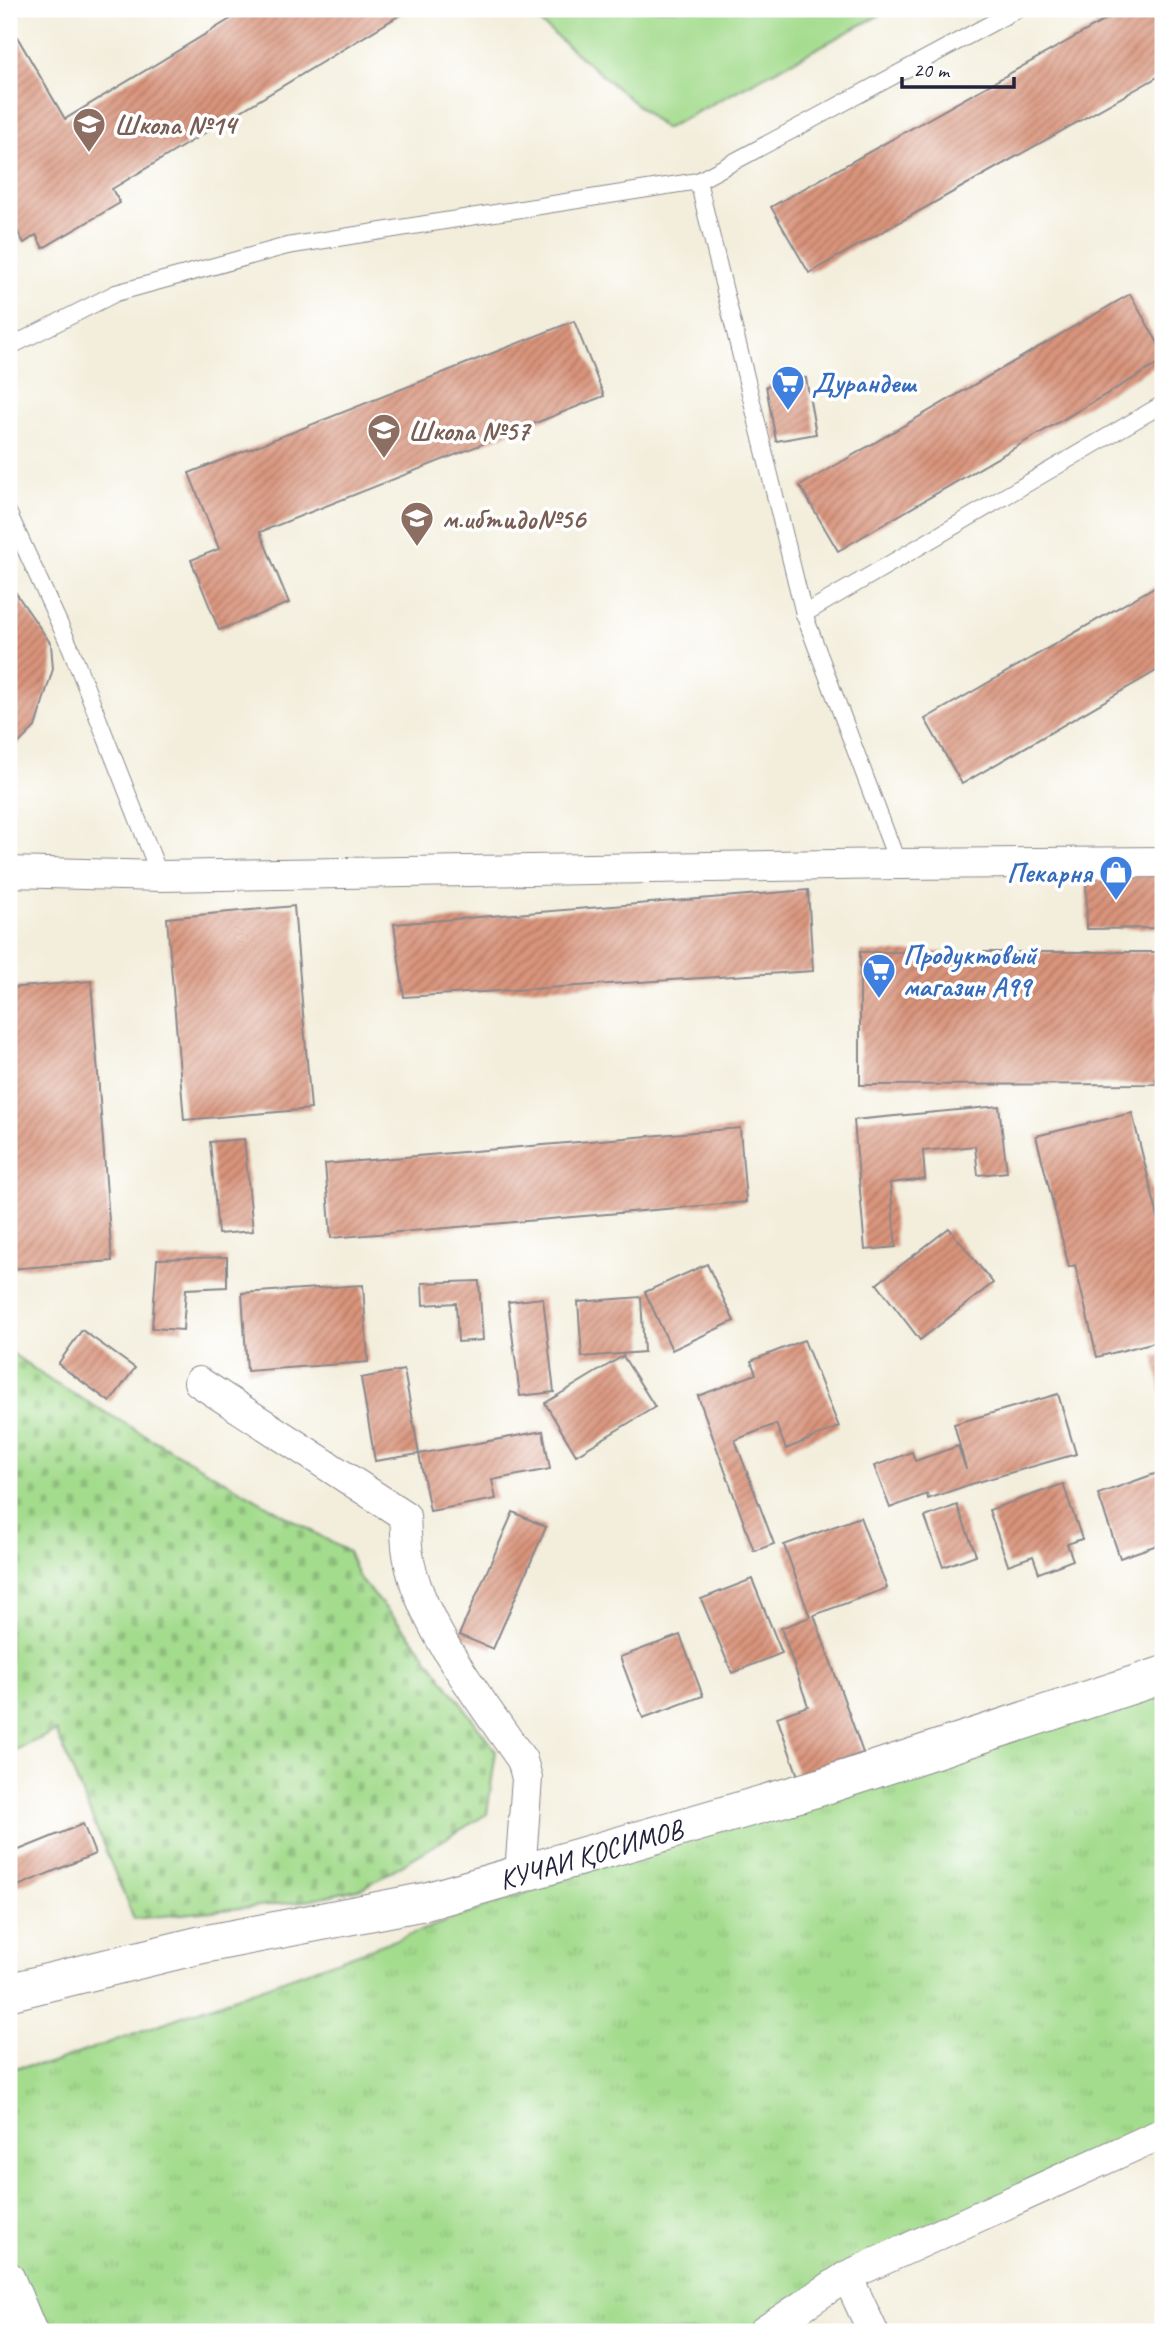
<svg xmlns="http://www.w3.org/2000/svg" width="1172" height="2341" font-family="Caveat,sans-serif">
<defs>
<pattern id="grass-tufts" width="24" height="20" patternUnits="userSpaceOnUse" patternTransform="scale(1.75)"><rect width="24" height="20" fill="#a4dc8e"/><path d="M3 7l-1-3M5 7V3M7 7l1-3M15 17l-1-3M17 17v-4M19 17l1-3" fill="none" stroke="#8dbc7b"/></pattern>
<pattern id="cemetery-stones" width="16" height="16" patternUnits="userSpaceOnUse" patternTransform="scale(1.75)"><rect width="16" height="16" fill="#a4dc8e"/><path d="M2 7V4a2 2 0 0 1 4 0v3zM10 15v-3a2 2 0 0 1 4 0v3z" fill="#8dbc7b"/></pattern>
<pattern id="building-hatch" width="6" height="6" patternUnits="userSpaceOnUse" patternTransform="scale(1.75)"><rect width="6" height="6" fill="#d9947b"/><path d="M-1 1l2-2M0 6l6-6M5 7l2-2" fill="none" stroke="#b07866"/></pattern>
</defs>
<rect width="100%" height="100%" fill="#fff"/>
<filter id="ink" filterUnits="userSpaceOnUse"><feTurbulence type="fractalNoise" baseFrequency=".0143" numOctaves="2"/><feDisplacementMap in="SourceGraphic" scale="14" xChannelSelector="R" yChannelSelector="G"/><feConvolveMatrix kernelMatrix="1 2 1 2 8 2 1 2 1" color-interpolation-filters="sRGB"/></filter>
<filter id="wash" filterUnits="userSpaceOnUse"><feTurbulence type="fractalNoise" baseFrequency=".00686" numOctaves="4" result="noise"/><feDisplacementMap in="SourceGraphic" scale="28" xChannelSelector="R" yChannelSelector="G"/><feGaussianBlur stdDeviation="1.57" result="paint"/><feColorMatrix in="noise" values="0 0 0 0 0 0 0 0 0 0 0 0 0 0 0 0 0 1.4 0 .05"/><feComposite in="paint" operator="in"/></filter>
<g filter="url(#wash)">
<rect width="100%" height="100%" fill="#f3eedc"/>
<!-- grass -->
<polygon fill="url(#grass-tufts)" stroke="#637f64" stroke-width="2" points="1163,1682 1163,2127 865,2270 776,2332 9,2332 9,2068 49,2064 821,1787"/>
<!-- cemetery -->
<polygon fill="url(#cemetery-stones)" stroke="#637f64" stroke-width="2" points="9,1351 51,1381 348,1552 359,1578 417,1644 496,1751 487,1814 363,1888 298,1902 134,1919 56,1731 9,1753"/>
<!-- pitch -->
<polygon fill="#a4dc8e" stroke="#637f64" stroke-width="2" points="530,9 891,9 665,129 535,18"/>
<g id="blocks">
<!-- building -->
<g fill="url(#building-hatch)">
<polygon points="9,9 26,9 9,18"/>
<polygon points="247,9 403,9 405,12 112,189 120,203 43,248 36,235 24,243 9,217 9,23 65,119"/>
<polygon points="1125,9 1163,9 1163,74 809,273 771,207"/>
<polygon points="1130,294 1163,352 1163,361 838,551 800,486"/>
<polygon points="574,321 604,396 260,532 289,603 219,630 191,560 219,549 189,473"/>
<polygon points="806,378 816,434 776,441 766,386"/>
<polygon points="1163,582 1163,667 962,784 925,719"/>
<polygon points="9,583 51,644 53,669 35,727 9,753"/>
<polygon points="1163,870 1163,928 1087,929 1086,871"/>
<polygon points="808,890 813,971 404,997 394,924"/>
<polygon points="294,906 311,1109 184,1120 167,918"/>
<polygon points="860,952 1157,952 1156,1084 860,1085"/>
<polygon points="91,981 112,1261 9,1269 9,988"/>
<polygon points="999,1106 1007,1172 978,1175 975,1146 923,1151 925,1179 890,1183 896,1247 865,1250 854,1120"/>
<polygon points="1132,1113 1163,1237 1163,1340 1097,1357 1075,1265 1069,1267 1036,1136"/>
<polygon points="740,1128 746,1202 331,1238 325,1164"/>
<polygon points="244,1139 253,1231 218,1234 210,1142"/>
<polygon points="949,1228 993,1283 920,1340 877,1284"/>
<polygon points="227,1257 227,1287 186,1289 183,1330 152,1328 157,1259"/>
<polygon points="707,1264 734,1321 672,1350 645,1292"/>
<polygon points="479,1281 483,1340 458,1342 456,1303 423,1305 422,1283"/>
<polygon points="363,1285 368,1362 247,1371 242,1293"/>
<polygon points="641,1297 644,1352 582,1357 578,1302"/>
<polygon points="543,1298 554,1392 520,1396 508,1302"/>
<polygon points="82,1330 135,1368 110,1402 58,1364"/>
<polygon points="804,1340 839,1427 786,1449 776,1424 735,1440 774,1544 754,1551 698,1396 756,1374 751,1361"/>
<polygon points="1163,1354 1163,1396 1162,1396 1154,1356"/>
<polygon points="623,1356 655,1407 576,1455 545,1403"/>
<polygon points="404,1370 419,1454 375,1461 361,1378"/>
<polygon points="1058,1394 1076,1454 971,1484 928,1499 927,1494 890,1508 874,1466 912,1452 915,1461 958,1446 966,1469 954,1424"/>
<polygon points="543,1431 550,1469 492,1480 496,1499 430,1511 419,1454"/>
<polygon points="1163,1471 1163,1543 1120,1558 1098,1494"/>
<polygon points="1063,1484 1082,1539 1067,1544 1073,1560 1039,1573 1033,1556 1008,1565 989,1510"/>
<polygon points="957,1505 976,1555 943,1567 925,1517"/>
<polygon points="513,1512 546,1527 493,1649 459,1635"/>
<polygon points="860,1517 887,1588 814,1615 863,1753 798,1776 777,1717 808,1706 781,1628 810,1617 784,1545"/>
<polygon points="752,1579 782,1653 732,1673 701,1599"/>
<polygon points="680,1635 703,1696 643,1718 620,1657"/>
<polygon points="83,1824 95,1854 18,1886 9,1864 9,1854"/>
</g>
</g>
</g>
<g filter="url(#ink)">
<use href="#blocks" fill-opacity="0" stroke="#8a888c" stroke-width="2"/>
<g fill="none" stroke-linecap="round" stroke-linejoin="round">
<defs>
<g id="service">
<polyline points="9,347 116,293 287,246 698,181"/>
<polyline points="9,514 71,649 160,876"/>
<polyline points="804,614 1163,404"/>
<polyline points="898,864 804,614 698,181 1018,9"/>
</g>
<g id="minor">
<polyline points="9,872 160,876 898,864 1163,862"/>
<path d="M199,1382l206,134c1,13 1,26 3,38 10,68 75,149 114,206l5,18 -7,96"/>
<polyline points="847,2276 873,2332"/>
<polyline points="9,2277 32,2332"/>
<polyline points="763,2332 847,2276 1163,2133"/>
</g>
<g id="tertiary">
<path id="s1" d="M9,1992l191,-47 227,-44 394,-114 342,-112"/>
</g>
</defs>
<!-- service casing -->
<use href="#service" stroke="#8a888c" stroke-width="18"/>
<!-- minor casing -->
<use href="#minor" stroke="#8a888c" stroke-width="32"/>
<!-- tertiary casing -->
<use href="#tertiary" stroke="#8a888c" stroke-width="39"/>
<!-- service -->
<use href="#service" stroke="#fff" stroke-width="16"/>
<!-- minor -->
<use href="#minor" stroke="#fff" stroke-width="30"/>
<!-- tertiary -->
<use href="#tertiary" stroke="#fff" stroke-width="37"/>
</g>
</g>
<!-- icons -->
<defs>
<symbol id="school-pin" viewBox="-11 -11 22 30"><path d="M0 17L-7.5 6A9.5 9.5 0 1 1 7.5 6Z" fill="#8d6e63" stroke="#fff"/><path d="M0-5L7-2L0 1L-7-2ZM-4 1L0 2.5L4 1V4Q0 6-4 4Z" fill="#fff"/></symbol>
<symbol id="supermarket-pin" viewBox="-11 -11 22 30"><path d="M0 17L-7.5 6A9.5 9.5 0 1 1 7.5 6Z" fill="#3f7fe0" stroke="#fff"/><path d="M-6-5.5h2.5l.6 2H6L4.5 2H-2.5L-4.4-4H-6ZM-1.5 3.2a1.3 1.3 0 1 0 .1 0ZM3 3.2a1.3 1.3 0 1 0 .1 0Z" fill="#fff"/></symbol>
<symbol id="shop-pin" viewBox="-11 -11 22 30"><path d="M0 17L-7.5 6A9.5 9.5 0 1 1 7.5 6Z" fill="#3f7fe0" stroke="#fff"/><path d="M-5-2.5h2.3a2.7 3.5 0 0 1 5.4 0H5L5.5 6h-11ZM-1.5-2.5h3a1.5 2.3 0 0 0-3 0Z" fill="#fff"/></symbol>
</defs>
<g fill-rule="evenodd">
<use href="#school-pin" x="70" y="105" width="38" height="52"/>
<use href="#supermarket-pin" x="769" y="363" width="38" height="52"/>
<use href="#school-pin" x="365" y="411" width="38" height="52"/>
<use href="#school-pin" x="398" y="499" width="38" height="52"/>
<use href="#shop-pin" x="1097" y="853" width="38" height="52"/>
<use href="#supermarket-pin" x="860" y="951" width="38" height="52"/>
</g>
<g text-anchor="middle" stroke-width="7" stroke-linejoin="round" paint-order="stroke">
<!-- education labels -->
<g font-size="28" font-weight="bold" fill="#785e54" stroke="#fff" text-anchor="start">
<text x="114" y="134">Школа №14</text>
<text x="408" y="440">Школа №57</text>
<text x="442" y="528">м.ибтидо№56</text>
</g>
<!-- shop labels -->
<g font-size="28" font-weight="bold" fill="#366cbe" stroke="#fff" text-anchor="start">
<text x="812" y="392">Дурандеш</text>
<text x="1092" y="882" text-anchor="end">Пекарня</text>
<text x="903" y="964">Продуктовый<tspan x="903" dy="32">магазин А99</tspan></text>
</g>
<!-- street labels -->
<g font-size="28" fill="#22223b" stroke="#fff">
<text dy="10" stroke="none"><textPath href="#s1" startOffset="598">КУЧАИ ҚОСИМОВ</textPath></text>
</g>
</g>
<!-- margin -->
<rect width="1172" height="2341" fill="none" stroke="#fff" stroke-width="35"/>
<!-- scale -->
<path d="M902 77v10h112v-10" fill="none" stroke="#22223b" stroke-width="3.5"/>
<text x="913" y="77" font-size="21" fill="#22223b" stroke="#ffffff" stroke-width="5" paint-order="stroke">20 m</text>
</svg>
